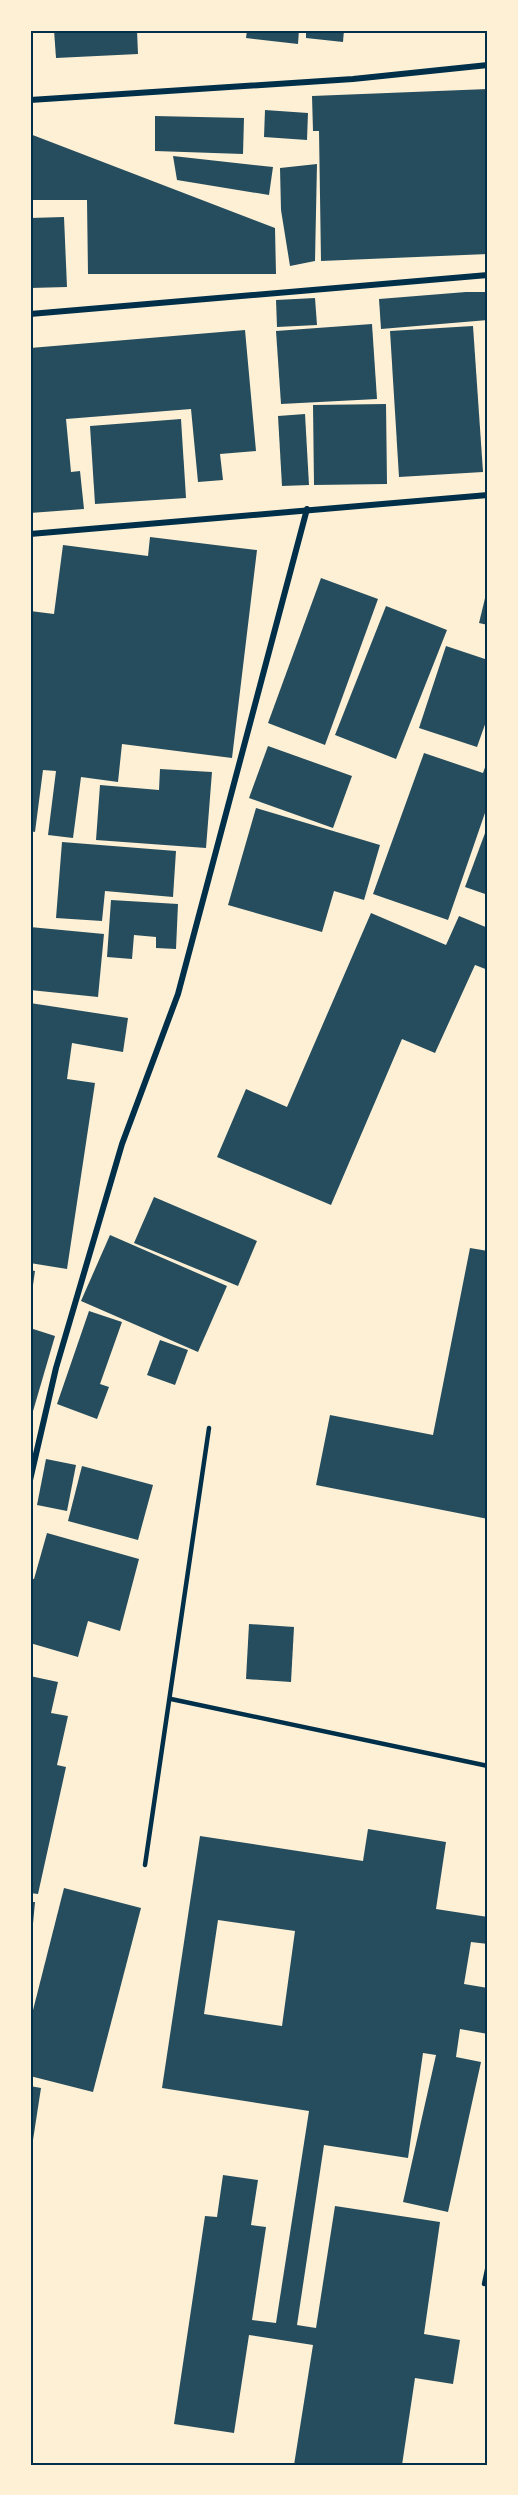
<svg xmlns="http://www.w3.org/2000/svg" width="518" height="2495" font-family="Ubuntu,sans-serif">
<rect width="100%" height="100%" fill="#fdf0d5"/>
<!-- building -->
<g fill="#264d5e" fill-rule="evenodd">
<polygon points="54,30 137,30 138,54 56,58"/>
<polygon points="247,30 299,30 298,44 246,38"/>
<polygon points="306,30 344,30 343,42 306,38"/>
<polygon points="488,89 488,254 321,261 319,131 313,131 312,96"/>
<polygon points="265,110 308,113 307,140 264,137"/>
<polygon points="155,116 244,118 243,154 155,151"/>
<polygon points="30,134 275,228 276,274 88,274 87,200 30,200"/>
<polygon points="173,156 273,167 269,195 177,180"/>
<polygon points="317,164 315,261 290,266 281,210 280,168"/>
<polygon points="64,217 67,287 30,288 30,218"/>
<polygon points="466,292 488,292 488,320 381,329 379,299"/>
<polygon points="315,298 317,325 277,327 276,300"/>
<polygon points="372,324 377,399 281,404 276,331"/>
<polygon points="473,326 483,472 399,477 390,331"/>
<polygon points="245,330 256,451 220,454 223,480 198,482 191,409 66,419 71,472 80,471 84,509 30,513 30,348"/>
<polygon points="386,404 387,484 314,485 313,405"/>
<polygon points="305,414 309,485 282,486 278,416"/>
<polygon points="181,419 186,498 95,504 90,426"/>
<polygon points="150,537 257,550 232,758 122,744 118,782 81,777 73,838 48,835 56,771 43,770 35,832 30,831 30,611 54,614 63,545 148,556"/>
<polygon points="321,578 378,599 325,745 268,723"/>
<polygon points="487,590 488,590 488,625 479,623"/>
<polygon points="386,606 447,630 396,759 335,735"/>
<polygon points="446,646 488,660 488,716 477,747 419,728"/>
<polygon points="268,746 352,776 333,828 249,798"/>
<polygon points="424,753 483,773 488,759 488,811 486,810 448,920 373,894"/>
<polygon points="160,769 212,772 206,848 96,840 100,785 159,790"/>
<polygon points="256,808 380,845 364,900 334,891 322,932 228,905"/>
<polygon points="488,825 488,895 465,887"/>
<polygon points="62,842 176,851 173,897 105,891 102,921 56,918"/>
<polygon points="111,900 178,904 176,949 156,948 156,937 134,935 132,959 107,957"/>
<polygon points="371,913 446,945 459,916 488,928 488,970 475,965 435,1053 402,1039 331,1205 217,1157 246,1089 287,1107"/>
<polygon points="30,927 104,934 98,997 30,990"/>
<polygon points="30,1003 128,1018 123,1052 72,1043 67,1079 95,1083 67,1269 30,1263"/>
<polygon points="154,1197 257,1241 238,1286 134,1243"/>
<polygon points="110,1235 227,1286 198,1352 81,1301"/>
<polygon points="470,1248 488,1251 488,1519 316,1485 330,1415 433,1435"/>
<polygon points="30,1270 35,1271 31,1299 30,1299"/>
<polygon points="89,1311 122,1322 100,1384 109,1387 97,1419 57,1404"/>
<polygon points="30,1328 55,1336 31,1418 30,1418"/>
<polygon points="160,1340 188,1350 175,1385 147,1375"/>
<polygon points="46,1459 76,1465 67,1511 37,1505"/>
<polygon points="82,1466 153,1485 138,1540 68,1521"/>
<polygon points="47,1533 139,1559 120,1631 88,1621 78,1657 30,1643 30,1578 34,1579"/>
<polygon points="249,1624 294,1627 291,1682 246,1679"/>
<polygon points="30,1676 58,1682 51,1713 68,1716 57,1765 66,1767 38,1894 30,1893"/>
<path d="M368,1829l78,13 -10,67 52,8v27l-17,-2 -7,42 24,4v46l-28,-5 -4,28 25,5 -33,150 -45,-10 33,-147 -13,-2 -15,105 -84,-13 -27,180 19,3 19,-122 105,16 -16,112 36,6 -7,44 -38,-6 -13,87h-108l19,-120 -64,-10 -15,98 -60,-9 31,-208 12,1 6,-42 35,5 -7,45 15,2 -14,93 24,3 33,-212 -147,-23 38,-252 163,25zM218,1920l77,11 -13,95 -78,-12z"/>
<polygon points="64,1888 141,1908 93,2092 30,2076 30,2022"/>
<polygon points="30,1902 35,1902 32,1934 30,1934"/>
<polygon points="30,2086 41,2088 31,2153 30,2153"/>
</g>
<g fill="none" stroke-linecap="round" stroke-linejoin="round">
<!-- service -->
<g stroke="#003049" stroke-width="4.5">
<polyline points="171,1699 488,1766"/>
<polyline points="145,1865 209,1428"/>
<polyline points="484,2284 488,2265"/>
</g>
<!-- minor -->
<g stroke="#003049" stroke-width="6">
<polyline points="30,100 353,79 488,65"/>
<polyline points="30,314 488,275"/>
<polyline points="30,534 488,495"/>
<polyline points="30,1480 56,1368 122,1144 178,994 307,509"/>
</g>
</g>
<!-- border -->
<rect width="518" height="2495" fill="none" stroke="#fdf0d5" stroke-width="63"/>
<rect x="32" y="32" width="454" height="2432" fill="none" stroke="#003049" stroke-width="2"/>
</svg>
